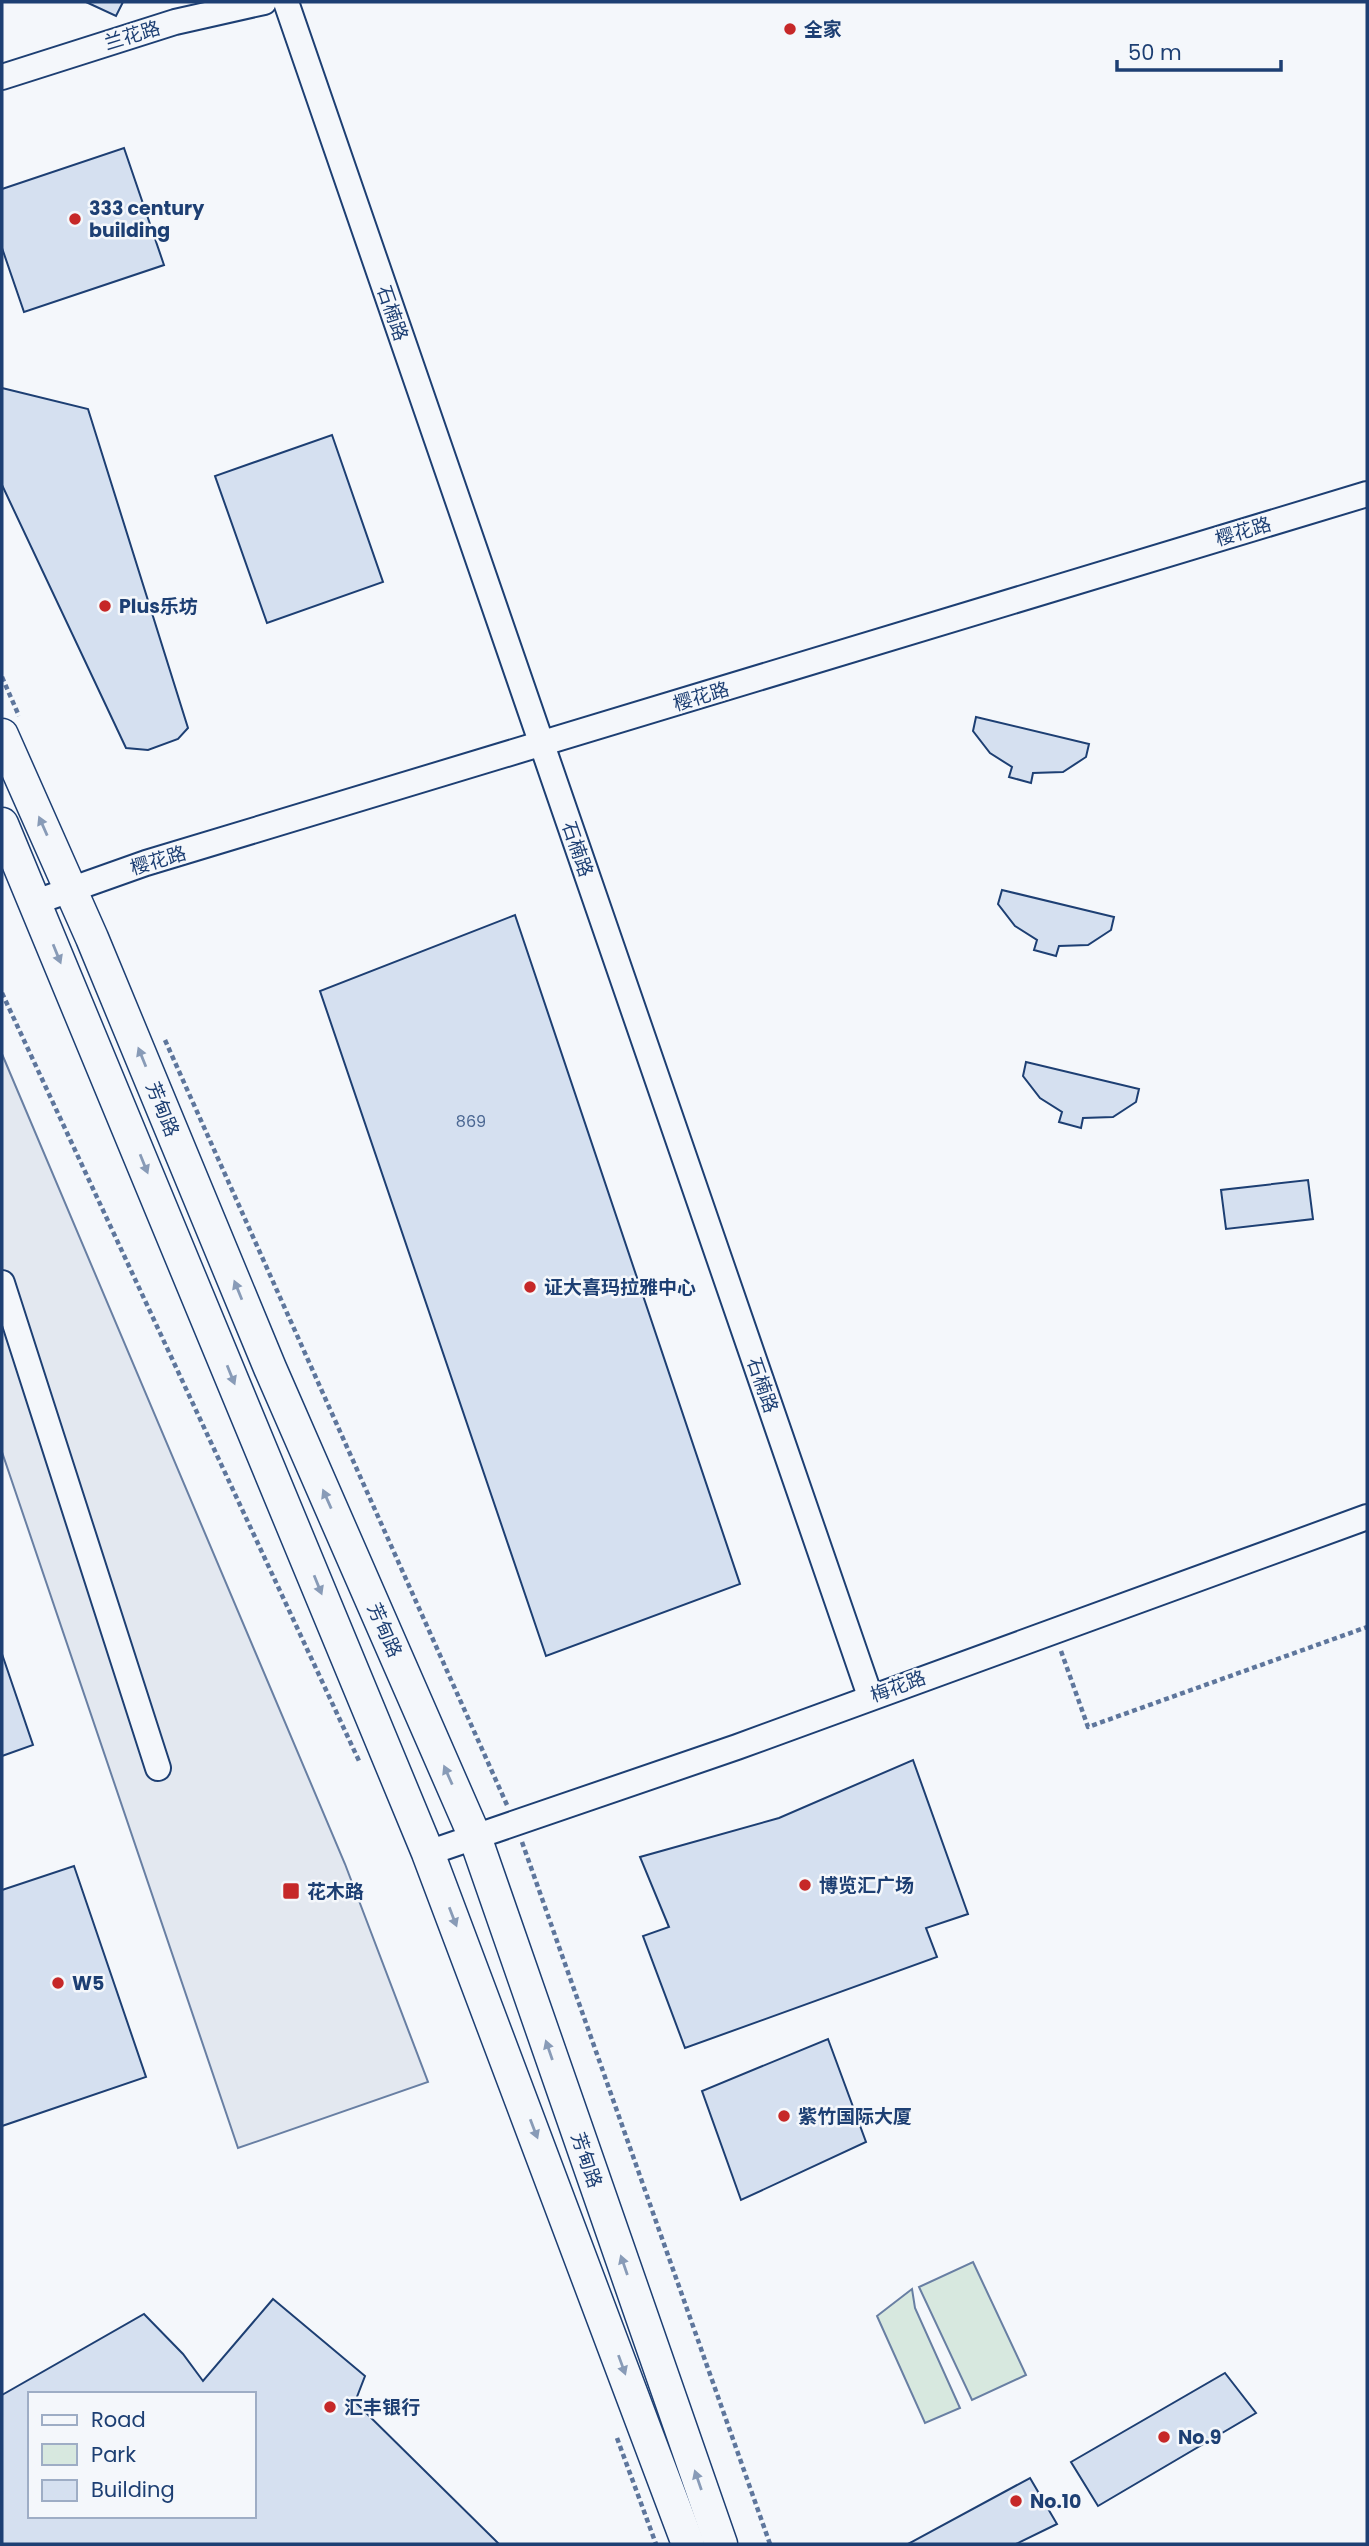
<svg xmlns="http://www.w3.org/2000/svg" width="1369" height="2546" font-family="Poppins,'Noto Sans SC',sans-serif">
<rect width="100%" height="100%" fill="#f4f7fb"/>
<!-- green -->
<g fill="#d7e8df" stroke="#687fa3" stroke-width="2">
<polygon points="973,2262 1026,2375 972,2400 919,2287"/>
<polygon points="912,2289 915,2308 960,2408 925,2423 877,2316"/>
</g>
<!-- parking -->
<polygon fill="#e3e8f0" stroke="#687fa3" stroke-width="2" points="2,1054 345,1864 428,2082 238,2148 2,1452"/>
<!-- building -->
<g fill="#d5e0f0" stroke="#1d3f73" stroke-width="2" fill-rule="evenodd">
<polygon points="86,2 123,2 116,16"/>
<polygon points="124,148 164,265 24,312 2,248 2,189"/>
<polygon points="2,388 88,409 188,728 178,739 148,750 126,748 2,485"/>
<polygon points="332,435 383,582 267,623 215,476"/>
<polygon points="976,717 1089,744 1086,757 1063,772 1033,773 1031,783 1009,777 1012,767 990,753 973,731"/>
<polygon points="1002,890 1114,917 1111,930 1088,945 1059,946 1056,956 1034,950 1037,940 1015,926 998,904"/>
<polygon points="515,915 740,1584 546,1656 320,991"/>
<polygon points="1026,1062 1139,1089 1136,1102 1113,1117 1083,1118 1081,1128 1059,1122 1062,1112 1040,1098 1023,1076"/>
<polygon points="1308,1180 1313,1219 1226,1229 1221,1190"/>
<polygon points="2,1654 33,1745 2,1756"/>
<polygon points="913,1760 968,1914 926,1928 937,1957 685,2048 643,1936 669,1927 640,1857 779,1818"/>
<polygon points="74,1866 146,2077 2,2126 2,1890"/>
<polygon points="828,2039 866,2142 741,2200 702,2091"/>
<path d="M273,2299l92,77 -10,26 144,142h-497v-149l142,-81 39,40 20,27zM30,2394h224v122h-224z"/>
<polygon points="1225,2373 1256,2413 1098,2506 1071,2462"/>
<polygon points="1030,2478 1057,2524 1016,2544 908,2544"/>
</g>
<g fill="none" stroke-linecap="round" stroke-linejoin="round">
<defs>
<g id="minor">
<polyline points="286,2 870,1696"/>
<polyline points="2,77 175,22 264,2"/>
<polyline points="36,902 146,863 1367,494"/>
<polyline points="2,1283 158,1768"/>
<polyline points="428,1853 737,1747 1367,1517"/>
</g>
<g id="major">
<polyline points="2,735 92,938 270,1368 475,1837 721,2544"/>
<polyline points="2,824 428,1853 688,2544"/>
</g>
</defs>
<!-- minor casing -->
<use href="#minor" stroke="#1d3f73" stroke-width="28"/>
<!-- major casing -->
<use href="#major" stroke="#1d3f73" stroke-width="35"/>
<!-- path -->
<g stroke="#5e769c" stroke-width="4.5" stroke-dasharray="5 3.5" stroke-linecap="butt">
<polyline points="2,677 19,716"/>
<polyline points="2,993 360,1763"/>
<polyline points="165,1040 507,1805"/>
<polyline points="1061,1651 1088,1727 1367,1627"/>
<polyline points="522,1842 770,2544"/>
<polyline points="617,2438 656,2544"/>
</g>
<!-- minor -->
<use href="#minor" stroke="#f4f7fb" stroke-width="24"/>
<!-- major -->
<use href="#major" stroke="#f4f7fb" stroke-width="32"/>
</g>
<!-- one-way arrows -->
<defs><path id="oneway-solid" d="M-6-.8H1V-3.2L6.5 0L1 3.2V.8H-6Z" transform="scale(1.75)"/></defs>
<g fill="#889bb7">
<use href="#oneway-solid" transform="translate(43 826) rotate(-114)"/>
<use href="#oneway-solid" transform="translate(57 954) rotate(68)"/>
<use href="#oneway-solid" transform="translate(142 1057) rotate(-112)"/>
<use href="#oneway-solid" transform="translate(144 1164) rotate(68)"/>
<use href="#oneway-solid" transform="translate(238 1290) rotate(-112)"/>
<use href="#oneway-solid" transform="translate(231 1375) rotate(68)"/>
<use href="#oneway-solid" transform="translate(327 1499) rotate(-114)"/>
<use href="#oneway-solid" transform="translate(318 1585) rotate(68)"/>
<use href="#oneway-solid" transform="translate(448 1775) rotate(-114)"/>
<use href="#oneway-solid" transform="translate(453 1917) rotate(69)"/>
<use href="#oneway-solid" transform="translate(549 2050) rotate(-109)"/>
<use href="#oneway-solid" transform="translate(534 2129) rotate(69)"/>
<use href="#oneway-solid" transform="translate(624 2265) rotate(-109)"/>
<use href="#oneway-solid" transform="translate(622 2365) rotate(70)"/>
<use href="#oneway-solid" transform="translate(698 2480) rotate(-109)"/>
</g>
<!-- markers -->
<g fill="#c62828" stroke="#f4f7fb" stroke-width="2.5">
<circle cx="790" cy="29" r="7"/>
<circle cx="75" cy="219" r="7"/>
<circle cx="105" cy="606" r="7"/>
<circle cx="530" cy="1287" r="7"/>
<circle cx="805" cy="1885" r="7"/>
<rect x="282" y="1882" width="18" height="18" rx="3.5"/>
<circle cx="58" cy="1983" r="7"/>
<circle cx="784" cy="2116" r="7"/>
<circle cx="330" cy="2407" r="7"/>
<circle cx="1164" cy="2437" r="7"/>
<circle cx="1016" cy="2501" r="7"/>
</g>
<g text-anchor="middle" stroke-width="5" stroke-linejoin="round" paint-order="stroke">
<!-- number labels -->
<g font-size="16" fill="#4b6792">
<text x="471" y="1127">869</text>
</g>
<!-- poi labels -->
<g font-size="19" font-weight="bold" fill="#1d3f73" stroke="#f4f7fb" text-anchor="start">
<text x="804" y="36">全家</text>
<text x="89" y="215">333 century<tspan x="89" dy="22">building</tspan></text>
<text x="119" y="613">Plus乐坊</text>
<text x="544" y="1294">证大喜玛拉雅中心</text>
<text x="819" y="1892">博览汇广场</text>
<text x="307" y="1898">花木路</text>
<text x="72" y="1990">W5</text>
<text x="798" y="2123">紫竹国际大厦</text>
<text x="344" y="2414">汇丰银行</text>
<text x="1178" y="2444">No.9</text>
<text x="1030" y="2508">No.10</text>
</g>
<!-- street labels -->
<g font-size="19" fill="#1d3f73" stroke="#f4f7fb">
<text transform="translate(132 35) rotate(-17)" y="7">兰花路</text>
<text transform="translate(393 313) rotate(71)" y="7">石楠路</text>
<text transform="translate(1243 531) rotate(-17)" y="7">樱花路</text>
<text transform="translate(701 696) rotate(-17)" y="7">樱花路</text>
<text transform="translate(578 849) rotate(71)" y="7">石楠路</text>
<text transform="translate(158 860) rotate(-17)" y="7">樱花路</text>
<text transform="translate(163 1109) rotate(68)" y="7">芳甸路</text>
<text transform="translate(763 1385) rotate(71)" y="7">石楠路</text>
<text transform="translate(385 1630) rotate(66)" y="7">芳甸路</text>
<text transform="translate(898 1686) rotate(-20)" y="7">梅花路</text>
<text transform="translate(587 2160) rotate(71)" y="7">芳甸路</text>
</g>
</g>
<!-- border -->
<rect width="1369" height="2546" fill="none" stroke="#1d3f73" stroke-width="7"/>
<!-- legend -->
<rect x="28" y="2392" width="228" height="126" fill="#f4f7fb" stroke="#9eadc5" stroke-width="2"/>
<rect x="42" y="2415" width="35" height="10" fill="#f4f7fb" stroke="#9eadc5" stroke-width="2"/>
<text x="91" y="2427" font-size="21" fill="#1d3f73">Road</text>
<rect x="42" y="2444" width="35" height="21" fill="#d7e8df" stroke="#9eadc5" stroke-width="2"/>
<text x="91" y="2462" font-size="21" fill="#1d3f73">Park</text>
<rect x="42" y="2480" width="35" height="21" fill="#d5e0f0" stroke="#9eadc5" stroke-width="2"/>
<text x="91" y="2497" font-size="21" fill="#1d3f73">Building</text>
<!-- scale -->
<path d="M1117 60v10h164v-10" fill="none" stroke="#1d3f73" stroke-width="3.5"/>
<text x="1128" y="60" font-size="21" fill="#1d3f73" stroke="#f4f7fb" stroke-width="5" paint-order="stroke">50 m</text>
</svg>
